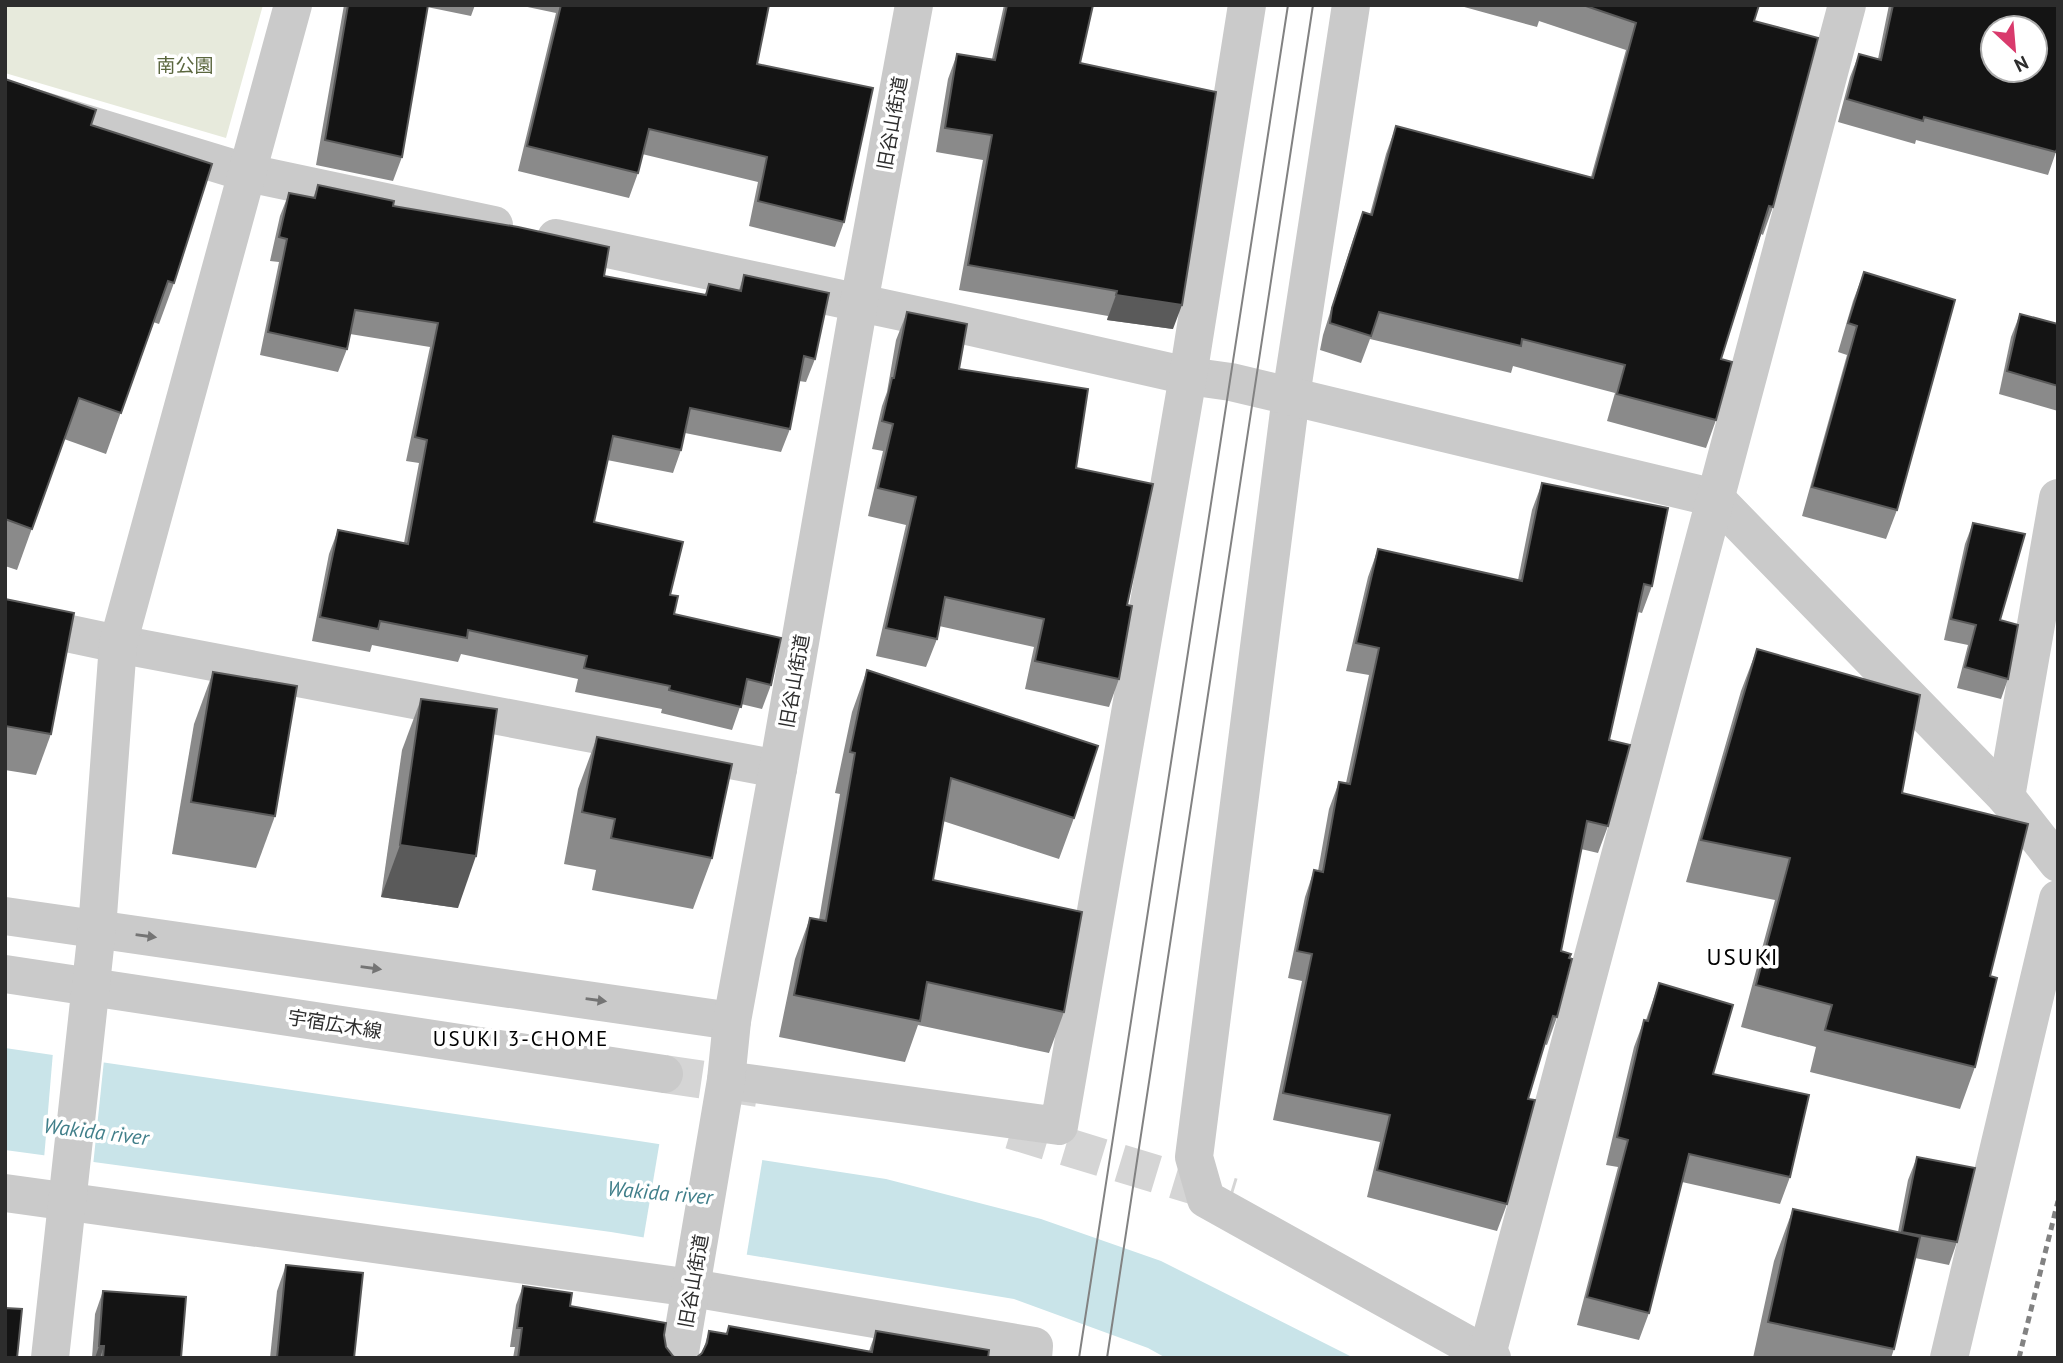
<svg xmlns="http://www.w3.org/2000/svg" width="2063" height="1363" font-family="'PT Sans','Noto Sans JP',sans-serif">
<rect width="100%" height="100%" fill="#fff"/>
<!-- green -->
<polygon fill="#e7eadc" points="5,5 263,5 226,138 5,73"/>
<!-- water -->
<polygon fill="#c9e4e9" points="5,1048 639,1141 886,1179 1041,1219 1161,1261 1354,1358 1166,1358 1148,1348 1014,1299 611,1232 5,1150"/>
<!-- pier -->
<g fill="#fff">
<polygon points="53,1052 104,1060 93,1166 44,1159"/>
<polygon points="660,1140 763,1156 746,1259 643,1241"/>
</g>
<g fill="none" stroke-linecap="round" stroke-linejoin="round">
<!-- minor-tunnel -->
<g stroke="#d5d5d5" stroke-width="38" stroke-dasharray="38 19" stroke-linecap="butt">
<polyline points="664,1074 759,1088"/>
<polyline points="1011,1130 1232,1197"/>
</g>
<!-- minor -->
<g stroke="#cacaca" stroke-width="38">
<polyline points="1351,5 1291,396 1194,1157 1206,1199 1492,1358"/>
<polyline points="5,99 248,173 494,225"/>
<polyline points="556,238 949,322 1188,376 1231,382 1715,498 2006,797 2058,863"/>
<polyline points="5,620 118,644 778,769"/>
<polyline points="2006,797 2058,498"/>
<polyline points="5,916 732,1021"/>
<polyline points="5,974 664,1074"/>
<polyline points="726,1080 1059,1126 1188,376 1247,5"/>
<polyline points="5,1193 692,1288 1034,1346 1033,1358"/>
<polyline points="50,1358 97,929 118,644 293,5"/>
<polyline points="679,1358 726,1080 732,1021 778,769 859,303 914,5"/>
<polyline points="1486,1358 1847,5"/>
<polyline points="1949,1358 2058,899"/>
</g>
<!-- tram -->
<g stroke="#828282" stroke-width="2">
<polyline points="1079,1358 1288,5"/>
<polyline points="1107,1358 1313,5"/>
</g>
<!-- rail -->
<polyline stroke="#828282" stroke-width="5" stroke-dasharray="7 5" stroke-linecap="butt" points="2019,1358 2058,1201"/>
</g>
<!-- wall -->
<g fill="#8a8a8a">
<polygon points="344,5 475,5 471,16 427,7 402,157 393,181 316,165"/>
<polygon points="518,5 769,5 757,64 844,222 835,247 749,226 758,182 642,154 638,173 629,198 518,171 556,13"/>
<polygon points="1004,5 1093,5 1080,63 1173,329 1107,320 1108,316 959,290 983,160 936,152 948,79 957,54 992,59"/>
<polygon points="1457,5 1759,5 1754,21 1773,207 1763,235 1761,234 1721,359 1716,420 1706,448 1607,421 1615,393 1513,366 1511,373 1370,339 1361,363 1320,350 1323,335 1353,240 1363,212 1370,214 1386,154 1396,126 1591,177 1626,50 1539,21 1537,27"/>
<polygon points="1889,5 2058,5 2056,152 2048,175 1916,140 1915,144 1838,122 1850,77 1859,54 1878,59"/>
<polygon points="5,79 91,125 174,283 159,324 153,322 106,454 64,439 17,570 5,566"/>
<polygon points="318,185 393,206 604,276 705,295 709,284 739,290 744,275 815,359 806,382 799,381 790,429 781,452 685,433 681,450 673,473 607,460 594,522 670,595 674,614 771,685 762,709 741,704 732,730 661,713 662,709 575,692 578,679 461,654 458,662 372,645 370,652 312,641 329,554 338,530 404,543 419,463 406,461 430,347 350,334 347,349 338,372 260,355 279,262 270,261 280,216 289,193 313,198"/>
<polygon points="1864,272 1897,510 1886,539 1802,516 1847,355 1838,352 1853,301"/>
<polygon points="907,312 959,369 1076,468 1127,605 1119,679 1109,707 1025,689 1034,647 939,626 937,639 926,667 876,656 906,525 868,516 883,451 872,449 882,406 887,392 896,340"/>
<polygon points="2020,314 2058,324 2058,411 1999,394 2011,337"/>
<polygon points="1542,483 1652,586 1642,613 1638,612 1609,740 1608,826 1598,853 1581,849 1561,951 1557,1017 1547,1045 1544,1044 1528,1099 1507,1204 1497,1231 1367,1197 1380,1142 1273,1120 1302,981 1288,978 1305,897 1314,870 1318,871 1329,809 1339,782 1346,783 1369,675 1346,671 1368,577 1378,549 1518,580 1532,510"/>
<polygon points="1973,523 2000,620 2008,679 2001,699 1957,688 1968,645 1944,640 1965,544"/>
<polygon points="5,599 51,734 36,775 5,770"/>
<polygon points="1757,649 1902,793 1975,1067 1960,1109 1810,1072 1816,1047 1741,1027 1775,900 1686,882 1741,691"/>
<polygon points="867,670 1074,818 1059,859 943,821 933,880 1064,1012 1049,1053 918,1025 905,1062 779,1037 795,959 810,918 819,920 840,794 835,793 852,712"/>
<polygon points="213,672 275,816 256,868 172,854 194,724"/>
<polygon points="421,699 458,908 381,897 402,750"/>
<polygon points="597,737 712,858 693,909 592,890 596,870 564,864 578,789"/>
<polygon points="1659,983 1713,1074 1790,1177 1780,1204 1682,1182 1649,1313 1639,1340 1577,1325 1618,1167 1606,1165 1634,1047 1644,1020 1646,1020"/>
<polygon points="1917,1157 1957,1242 1949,1265 1915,1258 1894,1349 1891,1358 1753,1358 1774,1261 1793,1209 1898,1232 1908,1180"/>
<polygon points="286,1265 354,1358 270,1358 277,1291"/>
<polygon points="523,1286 570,1306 664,1335 666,1347 673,1356 676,1358 513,1358 515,1347 510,1347 516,1305"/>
<polygon points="103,1291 181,1358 92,1358 95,1314"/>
<polygon points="729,1326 869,1351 876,1331 988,1358 702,1354 709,1331 726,1334"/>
</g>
<!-- shaded-wall -->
<g fill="#5a5a5a">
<polygon points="1116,295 1182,305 1173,329 1107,320"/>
<polygon points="400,845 476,856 458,908 381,897"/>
<polygon points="99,1346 104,1346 100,1358 95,1358"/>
</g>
<!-- building -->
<g fill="#141414" stroke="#5a5a5a" stroke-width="2" fill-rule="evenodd">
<polygon points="348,5 428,5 402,157 325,140"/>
<polygon points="561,5 769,5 757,64 873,88 844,222 758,201 767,157 649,129 638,173 527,146"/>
<polygon points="1007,5 1093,5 1080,63 1216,92 1182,305 1116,295 1117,291 968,265 992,135 945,128 957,54 995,60"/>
<polygon points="1583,5 1759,5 1754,21 1818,38 1773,207 1769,206 1721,359 1732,362 1716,420 1617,394 1625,365 1522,339 1521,346 1379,312 1371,336 1330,323 1332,308 1363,212 1372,215 1396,126 1593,178 1636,23"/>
<path d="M1893,5h165v141l-2,6 -132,-35 -1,4 -76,-22 12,-45 22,6zM1993,28h42v42h-42z"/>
<polygon points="5,79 96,110 91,125 212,164 174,283 168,281 121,413 79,398 32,529 5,519"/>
<polygon points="318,185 394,201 393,206 518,227 609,247 604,276 706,295 709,284 741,291 744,275 829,293 815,359 804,356 790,429 690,408 681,450 613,436 594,522 683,542 670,595 678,596 674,614 781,638 771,685 747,679 741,707 669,690 670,686 584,668 587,656 468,630 467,638 380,621 378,629 320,617 338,530 408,544 427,440 415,437 438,323 355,310 347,349 268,332 287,239 279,237 289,193 315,198"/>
<polygon points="1864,272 1955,300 1897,510 1812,487 1857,326 1848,323"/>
<polygon points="907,312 967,324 959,369 1088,389 1076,468 1153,484 1127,605 1132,606 1119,679 1035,661 1044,619 945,597 937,639 886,628 916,497 878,488 893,424 882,421 892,378 894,378"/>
<polygon points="2020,314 2058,324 2058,386 2007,371"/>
<polygon points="1542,483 1668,508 1652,586 1644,584 1609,740 1630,745 1608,826 1587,821 1561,951 1571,954 1569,958 1572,959 1557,1017 1553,1016 1528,1099 1535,1100 1507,1204 1377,1170 1390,1115 1283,1093 1312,954 1297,951 1314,870 1323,872 1339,782 1350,784 1379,648 1356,643 1378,549 1522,581"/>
<polygon points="1973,523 2025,534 2000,620 2018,625 2008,679 1965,667 1976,625 1951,619"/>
<polygon points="5,599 74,613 51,734 5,726"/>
<polygon points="1757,649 1920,695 1902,793 2028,824 1990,976 1997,978 1975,1067 1825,1030 1832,1005 1756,985 1790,858 1701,840"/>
<polygon points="867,670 1098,746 1074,818 951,778 933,880 1082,912 1064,1012 927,982 920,1021 794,995 810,918 826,921 855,753 850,752"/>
<polygon points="213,672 297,686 275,816 191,802"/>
<polygon points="421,699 497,709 476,856 400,845"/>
<polygon points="597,737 732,764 712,858 611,838 615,819 582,812"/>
<polygon points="1659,983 1733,1005 1713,1074 1809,1095 1790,1177 1689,1154 1649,1313 1587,1297 1628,1140 1617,1137 1644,1020 1648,1021"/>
<polygon points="1917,1157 1975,1168 1957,1242 1902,1232"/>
<polygon points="1793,1209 1920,1237 1894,1349 1768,1322"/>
<polygon points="286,1265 363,1273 354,1358 277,1358"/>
<polygon points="523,1286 572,1293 570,1306 666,1323 664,1335 666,1347 673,1356 676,1358 518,1358 522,1328 517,1328"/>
<polygon points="103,1291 186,1297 181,1358 103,1358 104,1346 99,1346"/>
<polygon points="5,1308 22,1309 17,1358 5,1358"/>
<polygon points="729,1326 872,1352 876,1331 989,1350 988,1358 696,1358 702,1353 707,1343 709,1331 727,1334"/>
</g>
<!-- one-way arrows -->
<defs><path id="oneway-solid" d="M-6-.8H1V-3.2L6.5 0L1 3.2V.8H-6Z" transform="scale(1.75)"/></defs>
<g fill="#747474">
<use href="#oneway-solid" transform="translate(146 936) rotate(8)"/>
<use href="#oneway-solid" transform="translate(371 968) rotate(8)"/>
<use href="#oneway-solid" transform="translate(596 1000) rotate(8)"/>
</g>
<g text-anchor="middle" stroke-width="7" stroke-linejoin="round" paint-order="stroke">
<!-- park labels -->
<g font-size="19" fill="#5a663e" stroke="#fff">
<text x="185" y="72">南公園</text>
</g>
<!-- street labels -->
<g font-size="19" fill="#2d2d2d" stroke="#fff">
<text transform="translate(892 123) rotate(-80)" y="7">旧谷山街道</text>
<text transform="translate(794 681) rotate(-80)" y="7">旧谷山街道</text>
<text transform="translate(335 1024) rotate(9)" y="7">宇宿広木線</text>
<text transform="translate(693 1281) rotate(-80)" y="7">旧谷山街道</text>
</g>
<!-- neighbourhood labels -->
<g font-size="21" letter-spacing="2" fill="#000" stroke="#fff">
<text x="521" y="1046">USUKI 3-CHOME</text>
</g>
<!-- water labels -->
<g font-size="21" font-style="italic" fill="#417f8a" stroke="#fff">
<text transform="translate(96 1132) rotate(7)" y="7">Wakida river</text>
<text transform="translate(660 1193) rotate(5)" y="7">Wakida river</text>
</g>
<!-- quarter labels -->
<g font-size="23" letter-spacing="2" fill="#000" stroke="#fff">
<text x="1743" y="965">USUKI</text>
</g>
</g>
<!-- border -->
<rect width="2063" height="1363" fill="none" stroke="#2d2d2d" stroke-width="14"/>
<!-- north arrow -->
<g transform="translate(2014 49) rotate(154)"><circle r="33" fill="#ffffff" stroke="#ababab" stroke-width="2"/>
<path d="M0-5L12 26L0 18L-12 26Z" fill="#d93a6c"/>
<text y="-10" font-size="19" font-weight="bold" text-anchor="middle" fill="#2d2d2d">N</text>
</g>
</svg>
